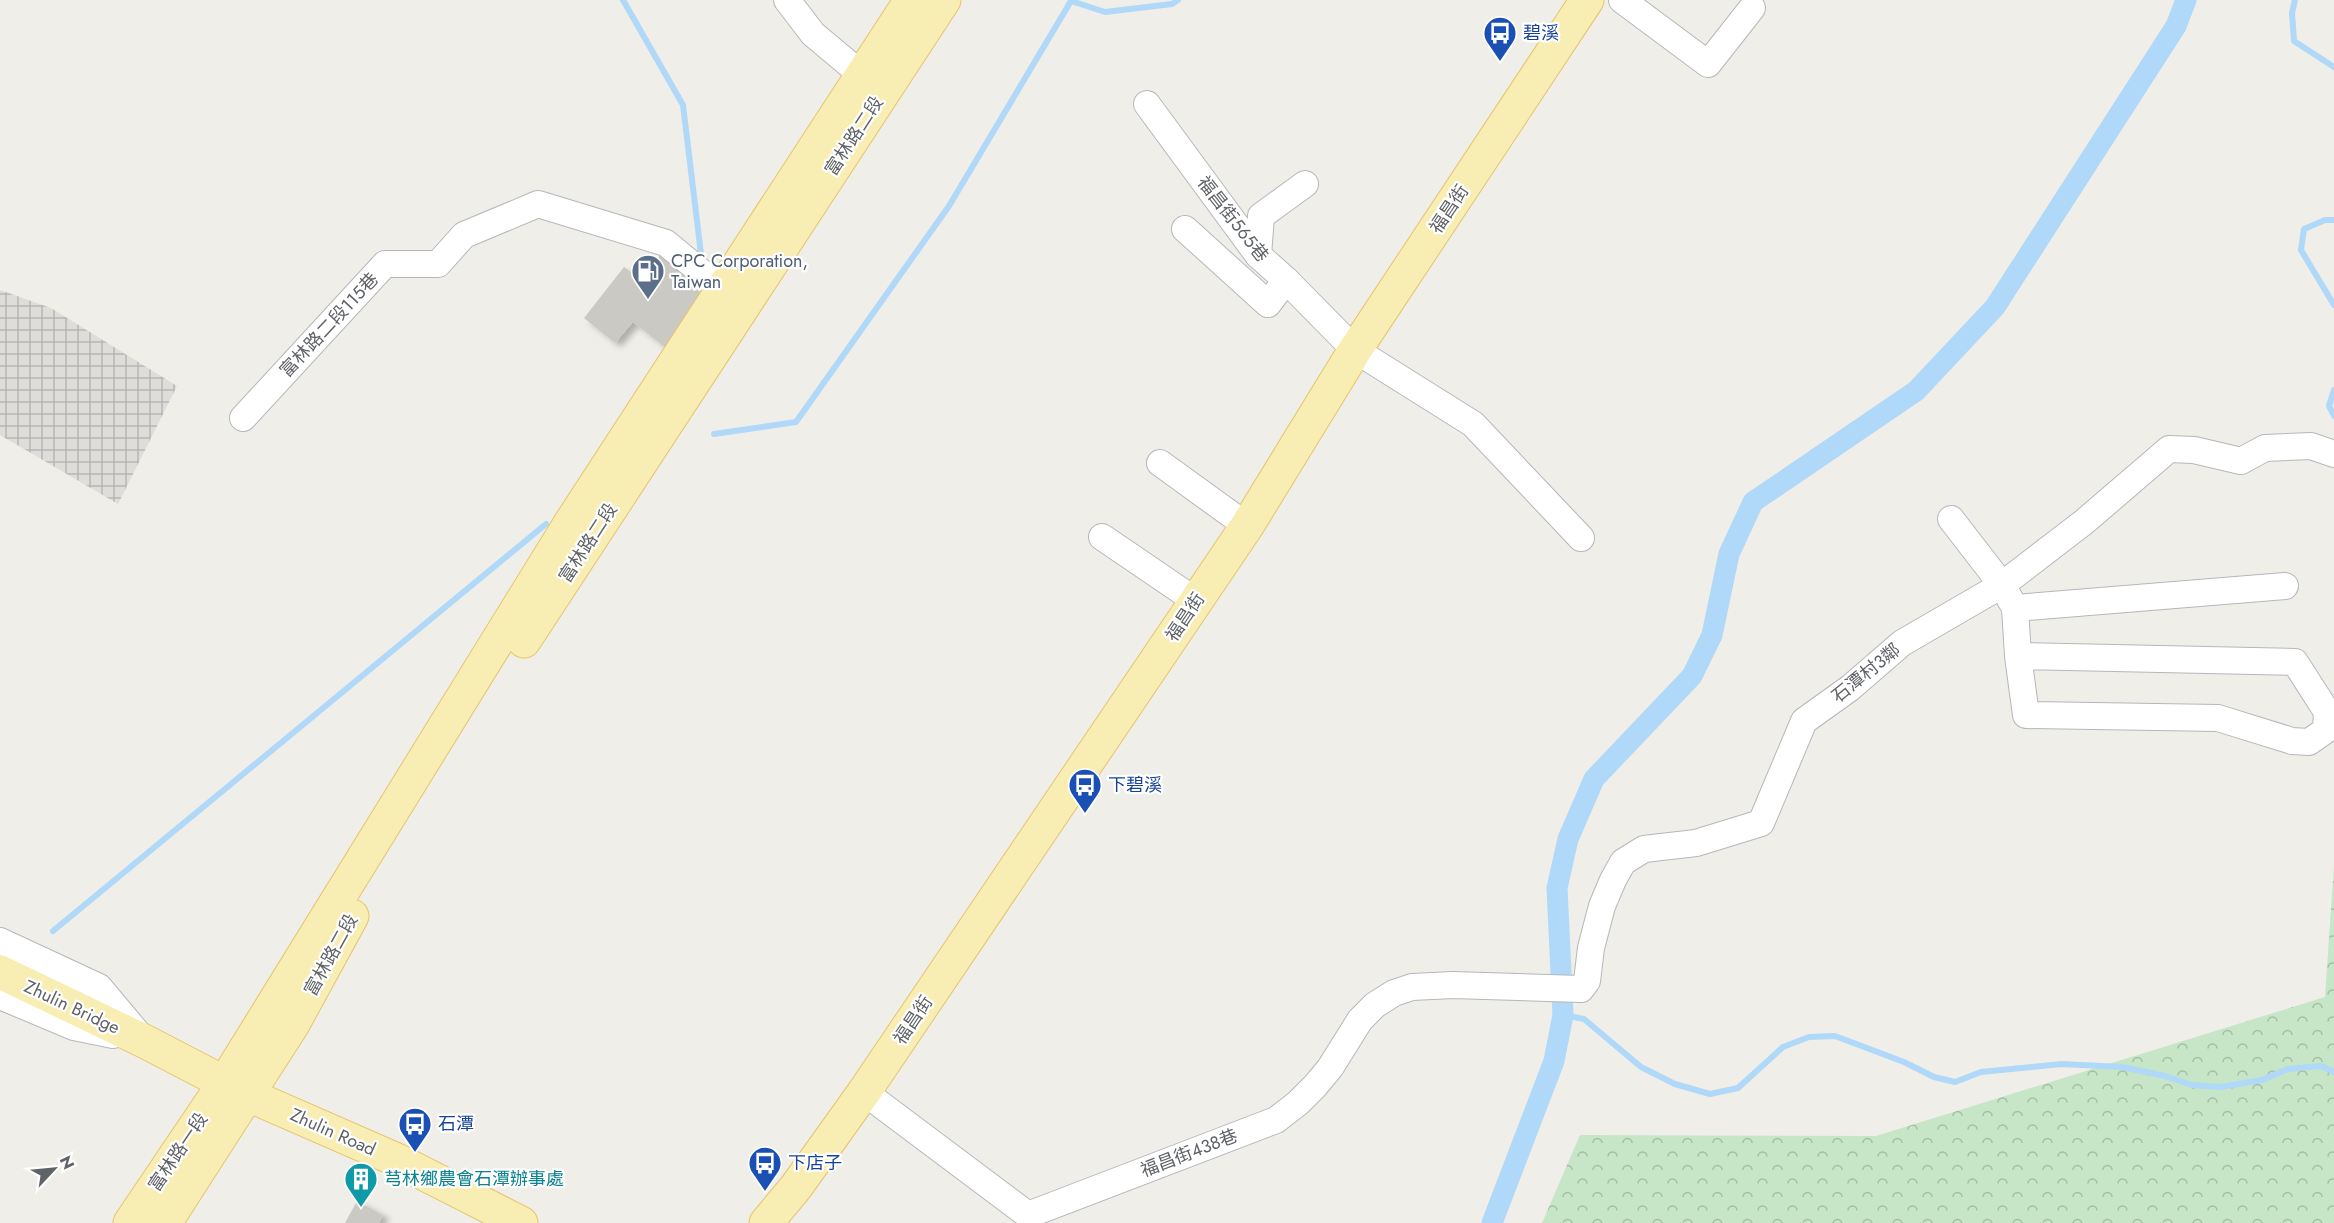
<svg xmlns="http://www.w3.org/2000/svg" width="2334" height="1223" font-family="Jost,'Noto Sans TC',sans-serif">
<defs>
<pattern id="industrial-grid" width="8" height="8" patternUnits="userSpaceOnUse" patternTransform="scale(1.5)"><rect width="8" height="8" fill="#dfddda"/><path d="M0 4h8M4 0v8" fill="none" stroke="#b8b7b5"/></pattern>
<pattern id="forest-crowns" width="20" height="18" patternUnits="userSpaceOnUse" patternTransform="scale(1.5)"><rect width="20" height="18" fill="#c7e5c7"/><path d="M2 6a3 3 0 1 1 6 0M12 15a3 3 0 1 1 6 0" fill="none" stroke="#a5bda5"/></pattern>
<filter id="shadow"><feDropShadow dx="6" dy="4" stdDeviation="3" flood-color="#0004"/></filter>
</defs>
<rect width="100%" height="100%" fill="#f0eee8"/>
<!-- industrial -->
<polygon fill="url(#industrial-grid)" points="0,290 51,308 177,386 118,504 0,435"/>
<!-- forest -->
<polygon fill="url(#forest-crowns)" points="2334,865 2334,1223 1542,1223 1580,1135 1876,1136 2325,997"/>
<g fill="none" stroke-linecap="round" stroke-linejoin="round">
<!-- stream -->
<g stroke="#b0d8f8" stroke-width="6">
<polyline points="623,0 683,105 701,254"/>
<polyline points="2295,0 2292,13 2294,41 2334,67"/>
<polyline points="2334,220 2325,220 2304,229 2301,250 2334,305"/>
<polyline points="2334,390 2329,406 2334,416"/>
<polyline points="714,434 796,422 949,206 1071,1 1105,12 1172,4 1178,0"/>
<polyline points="53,931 546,524"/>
<polyline points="1563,1015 1584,1019 1641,1067 1675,1084 1710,1094 1738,1088 1783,1047 1809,1037 1835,1036 1904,1062 1934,1077 1955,1082 1981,1072 2061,1064 2122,1067 2165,1076 2192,1085 2221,1087 2262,1080 2288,1069 2321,1066 2334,1072"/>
</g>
<!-- canal -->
<polyline stroke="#b0d8f8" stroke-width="21" points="1492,1223 1554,1061 1563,1015 1557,888 1568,839 1594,779 1692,676 1712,635 1729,554 1753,502 1916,391 1995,307 2176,26 2186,0"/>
</g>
<!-- building -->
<g fill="#cbc9c4" filter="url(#shadow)">
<polygon points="662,251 710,281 666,348 633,322 615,343 584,318 624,267 645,282"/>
<polygon points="357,1201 383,1215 379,1223 345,1223"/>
</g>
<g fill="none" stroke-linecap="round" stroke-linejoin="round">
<defs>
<g id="minor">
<polyline points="787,0 813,34 862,75"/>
<polyline points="1622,0 1708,64 1752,8"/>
<polyline points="1147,104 1258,255 1286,280 1355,350 1473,424 1581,538"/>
<polyline points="1185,229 1268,304 1286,280"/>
<polyline points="1258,255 1261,216 1305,184"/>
<polyline points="243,418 385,264 438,264 464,235 538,204 666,243 735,300"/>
<polyline points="1160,463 1247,526"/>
<polyline points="1951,519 2002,585 2015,608 2018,656 2295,662 2327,712 2326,730 2309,742 2292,741 2218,718 2026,715 2018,656"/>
<polyline points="1102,537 1196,601"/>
<polyline points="2015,608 2285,586"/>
<polyline points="0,941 99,987 140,1036"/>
<polyline points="0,996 74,1027 113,1035"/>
<polyline points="864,1092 1028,1215 1276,1120 1298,1103 1315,1086 1330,1068 1360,1020 1375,1005 1394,993 1412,987 1453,985 1581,989 1587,981 1591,948 1602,906 1613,880 1623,862 1644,849 1696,843 1761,823 1804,721 1850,688 1902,643 2002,585 2084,522 2169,449 2194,450 2241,461 2265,448 2311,446 2334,454"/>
</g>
<g id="major">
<polyline points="524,641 944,0"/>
<polyline points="0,972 144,1041 246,1094 397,1160 521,1223"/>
<polyline points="130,1223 225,1082 571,522 911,0"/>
<polyline points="165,1223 293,1024 352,916"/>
<polyline points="766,1223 796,1187 864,1092 1247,526 1355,350 1587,0"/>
</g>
</defs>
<!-- minor casing -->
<use href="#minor" stroke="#b5b7bb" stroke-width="28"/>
<!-- major casing -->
<use href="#major" stroke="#e5c46b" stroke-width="35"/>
<!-- minor -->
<use href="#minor" stroke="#fff" stroke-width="26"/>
<!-- major -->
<use href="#major" stroke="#f8eeb4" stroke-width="33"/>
</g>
<!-- icons -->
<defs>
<symbol id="bus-pin" viewBox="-11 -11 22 30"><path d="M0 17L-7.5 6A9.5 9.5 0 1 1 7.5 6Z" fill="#1a4fb4" stroke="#fff"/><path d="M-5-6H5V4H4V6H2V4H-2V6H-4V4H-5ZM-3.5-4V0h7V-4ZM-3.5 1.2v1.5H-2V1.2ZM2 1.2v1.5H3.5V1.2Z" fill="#fff"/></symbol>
<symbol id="fuel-pin" viewBox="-11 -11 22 30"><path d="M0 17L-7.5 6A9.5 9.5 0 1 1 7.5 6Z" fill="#5c6f8a" stroke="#fff"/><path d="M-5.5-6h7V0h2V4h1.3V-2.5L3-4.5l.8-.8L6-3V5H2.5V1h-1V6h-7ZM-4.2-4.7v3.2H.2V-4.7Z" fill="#fff"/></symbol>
<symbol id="building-pin" viewBox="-11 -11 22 30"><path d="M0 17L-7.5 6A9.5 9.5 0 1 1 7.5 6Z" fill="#0f9aa8" stroke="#fff"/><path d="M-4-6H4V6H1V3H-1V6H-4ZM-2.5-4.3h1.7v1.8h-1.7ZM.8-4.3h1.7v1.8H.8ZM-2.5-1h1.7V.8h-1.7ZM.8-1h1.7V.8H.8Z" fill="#fff"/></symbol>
</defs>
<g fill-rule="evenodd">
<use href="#bus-pin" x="1481" y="14" width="38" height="52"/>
<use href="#fuel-pin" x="629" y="252" width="38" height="52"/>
<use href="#bus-pin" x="1066" y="766" width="38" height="52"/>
<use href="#bus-pin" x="396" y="1105" width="38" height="52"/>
<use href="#bus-pin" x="746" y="1144" width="38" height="52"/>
<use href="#building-pin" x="342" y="1160" width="38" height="52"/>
</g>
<g text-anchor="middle" stroke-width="4.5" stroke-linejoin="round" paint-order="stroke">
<!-- transit labels -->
<g font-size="18" fill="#164399" stroke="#fff" text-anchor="start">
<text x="1523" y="39">碧溪</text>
<text x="1108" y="791">下碧溪</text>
<text x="438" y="1130">石潭</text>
<text x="788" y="1169">下店子</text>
</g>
<!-- street labels -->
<g font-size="18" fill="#5f6266" stroke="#fff">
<text transform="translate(854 136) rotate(-57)" y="6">富林路二段</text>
<text transform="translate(1449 209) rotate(-56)" y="6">福昌街</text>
<text transform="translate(1233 219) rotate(52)" y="6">福昌街565巷</text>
<text transform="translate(329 325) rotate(-47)" y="6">富林路二段115巷</text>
<text transform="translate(588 543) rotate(-57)" y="6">富林路二段</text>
<text transform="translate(1185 617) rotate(-56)" y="6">福昌街</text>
<text transform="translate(1866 673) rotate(-39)" y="6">石潭村3鄰</text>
<text transform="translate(331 955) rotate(-61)" y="6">富林路二段</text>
<text transform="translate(72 1007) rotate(25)" y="6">Zhulin Bridge</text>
<text transform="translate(913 1020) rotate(-56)" y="6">福昌街</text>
<text transform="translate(333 1132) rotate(24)" y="6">Zhulin Road</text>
<text transform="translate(178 1152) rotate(-56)" y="6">富林路一段</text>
<text transform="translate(1189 1153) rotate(-21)" y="6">福昌街438巷</text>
</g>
<!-- service labels -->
<g font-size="18" fill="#4e5e75" stroke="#fff" text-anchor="start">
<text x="671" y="267">CPC Corporation,<tspan x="671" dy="21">Taiwan</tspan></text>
</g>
<!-- culture labels -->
<g font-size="18" fill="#0d838f" stroke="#fff" text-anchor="start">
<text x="384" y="1185">芎林鄉農會石潭辦事處</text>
</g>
</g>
<!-- north arrow -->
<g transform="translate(54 1169) rotate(64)" stroke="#ffffff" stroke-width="4.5" paint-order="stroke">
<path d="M0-4.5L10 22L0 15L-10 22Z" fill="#5f6266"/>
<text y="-9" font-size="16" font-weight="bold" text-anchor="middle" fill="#5f6266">N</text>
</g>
</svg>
